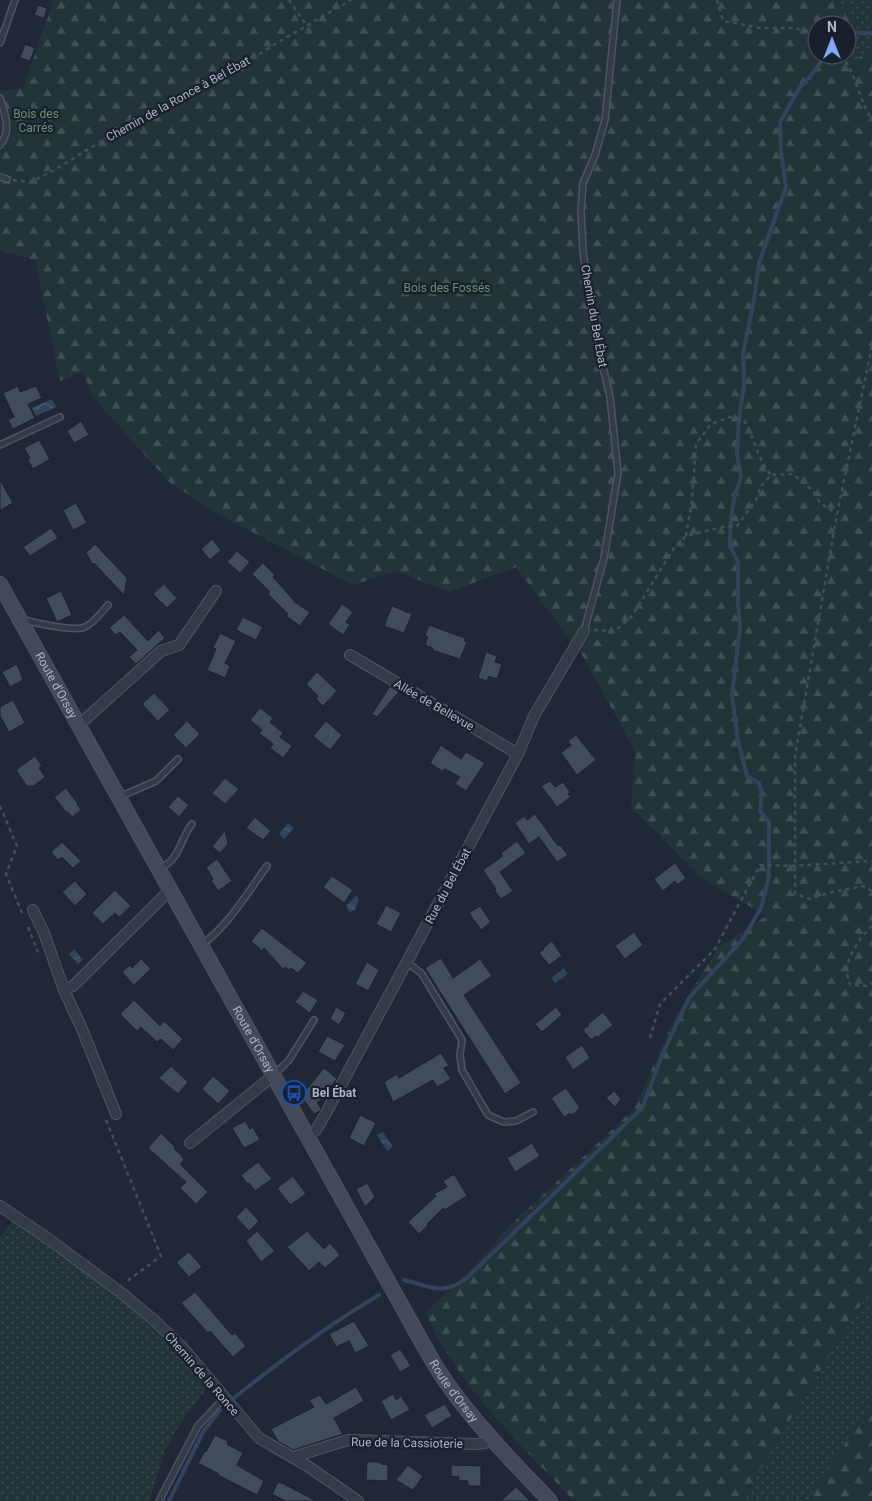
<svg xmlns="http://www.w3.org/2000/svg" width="872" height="1501" font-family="Roboto,sans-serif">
<defs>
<pattern id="green-dots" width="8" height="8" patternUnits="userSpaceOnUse" patternTransform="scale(1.25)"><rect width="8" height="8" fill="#223438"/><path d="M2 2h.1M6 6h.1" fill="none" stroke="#3f4f53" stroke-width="1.8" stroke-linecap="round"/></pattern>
<pattern id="forest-firs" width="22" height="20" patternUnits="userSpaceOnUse" patternTransform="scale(1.25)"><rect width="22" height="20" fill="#223438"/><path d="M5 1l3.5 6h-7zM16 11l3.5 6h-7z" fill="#3f4f53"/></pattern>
<pattern id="water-waves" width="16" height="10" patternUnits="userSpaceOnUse" patternTransform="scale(1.25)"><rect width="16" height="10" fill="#33435e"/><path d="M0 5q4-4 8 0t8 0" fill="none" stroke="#4e5c73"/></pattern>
</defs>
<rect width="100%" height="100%" fill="#202837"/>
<!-- green -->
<g fill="url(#green-dots)">
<path d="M820,0h52v50l-4,1 -10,7 -7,-3c3,-17 6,-34 -3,-49z"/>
<polygon points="15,1219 133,1309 184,1357 209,1385 181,1422 165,1451 149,1501 0,1501 0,1238"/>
<polygon points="872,1286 872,1402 807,1501 741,1501"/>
</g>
<!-- forest -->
<g fill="url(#forest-firs)" fill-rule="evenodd">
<path d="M54,0h766l28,6c9,15 6,32 4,49l6,3 10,-7 4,-1v1236l-131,215h-167c-44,-47 -93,-93 -127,-148 -8,-13 -16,-26 -21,-41l46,-44 40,-44 122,-115 41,-92 44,-70 47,-31 -62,-37 -73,-72 4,-56 -51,-93 -68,-91 -67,25 -53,-21 -43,14 -135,-71 -49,-32 -76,-85 -10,-25 -23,9 -25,-121 -35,-9v-160l23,-3zM817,25h30v30h-30z"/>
<polygon points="872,1402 872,1501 807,1501"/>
</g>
<!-- water -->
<g fill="url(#water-waves)">
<polygon points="52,399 56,407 36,416 32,408"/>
<polygon points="288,823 294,828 284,839 279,834"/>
<polygon points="356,896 359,899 355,910 350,912 347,909 347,905"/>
<polygon points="74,949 83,960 78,964 69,954"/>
<polygon points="564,968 568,974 555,983 551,978"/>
<polygon points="383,1132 393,1147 387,1151 377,1135"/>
</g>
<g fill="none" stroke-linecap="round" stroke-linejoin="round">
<!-- stream -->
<g stroke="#33435e" stroke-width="4">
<polyline points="847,33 872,33"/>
<path d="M404,1280c27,7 39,16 63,-2l175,-170 21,-55 26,-55 54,-59 18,-31 8,-32v-54l-9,-11 2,-18 -3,-10 -12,-7 -9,-35 -6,-46 8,-67 -2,-25v-41l-8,-16 1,-28 3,-19 7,-22 -4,-22 2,-36 5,-34 -1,-32 10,-47 6,-43 27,-76 -5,-34 -1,-31 20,-35 9,-9 17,-23"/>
<path d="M234,1398c46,-37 94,-73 145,-103"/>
<polyline points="169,1501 203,1432 220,1410"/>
</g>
</g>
<!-- building -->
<g fill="#414b5c" stroke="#1b222e">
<polygon points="38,5 47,8 44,18 34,15"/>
<polygon points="25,44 35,48 30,61 20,58"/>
<polygon points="18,386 20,392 36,386 42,398 28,404 35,418 13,429 8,420 14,417 3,393"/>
<polygon points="81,421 89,435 74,443 67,431"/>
<polygon points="39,440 50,459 33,469 28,460 30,458 24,448"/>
<polygon points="0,480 13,503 0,510"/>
<polygon points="76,503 87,523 73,530 63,510"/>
<polygon points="51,528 58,538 30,556 23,547"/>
<polygon points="212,539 221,550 210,560 201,549"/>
<polygon points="95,544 127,578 124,595 94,563 93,565 86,553"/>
<polygon points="237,551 250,562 240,573 227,562"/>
<polygon points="263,563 275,575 273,577 296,603 310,612 300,626 286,616 288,614 268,594 270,592 252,574"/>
<polygon points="164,584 177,598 167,608 153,594"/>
<polygon points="61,591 72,615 57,622 46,598"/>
<polygon points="342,604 353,612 346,622 350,625 343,635 328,624"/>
<polygon points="392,606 412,614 404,633 384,626"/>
<polygon points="124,615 148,641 159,630 165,638 136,664 129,657 137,650 120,632 116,635 109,628"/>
<polygon points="243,617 263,627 256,640 236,630"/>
<polygon points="429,625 465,638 464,641 467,642 460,659 432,650 433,648 425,645 428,637 425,636"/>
<polygon points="220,633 236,641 225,663 230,666 225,678 207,670 216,649 213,648"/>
<polygon points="486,652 497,656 495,662 502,664 497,679 489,676 487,681 478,678"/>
<polygon points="17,664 23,680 10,687 2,672"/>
<polygon points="317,672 337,691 323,706 316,699 318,696 306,684"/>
<polygon points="390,686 399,692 377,717 372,714"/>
<polygon points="154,693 170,710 158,721 142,704"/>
<polygon points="13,700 25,723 9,732 0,716 0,707"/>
<polygon points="260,708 273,718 270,722 283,733 280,737 292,746 283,758 270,748 273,744 259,733 262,730 250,720"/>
<polygon points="187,721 200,734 186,748 173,735"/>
<polygon points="326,721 342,735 330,750 313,736"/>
<polygon points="576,735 596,760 577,775 561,753 571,745 568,741"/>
<polygon points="441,745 461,759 466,752 485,763 466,791 455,784 460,777 445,769 442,771 430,763"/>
<polygon points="35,756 42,766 39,768 45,777 34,786 27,786 16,770"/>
<polygon points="225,778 239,789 225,804 212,793"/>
<polygon points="550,781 555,787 563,782 570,792 568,794 571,797 557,807 541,786"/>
<polygon points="66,788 78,804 77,805 81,810 72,817 68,812 67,813 54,797"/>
<polygon points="178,796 189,805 179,817 168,807"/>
<polygon points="535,814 558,846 560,845 568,855 557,862 539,837 529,844 515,823 524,816 527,820"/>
<polygon points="255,817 271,831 263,840 246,828"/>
<polygon points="225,830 228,844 220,853 212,847"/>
<polygon points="517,841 526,853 500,872 513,891 501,899 494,890 496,889 483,870 503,856 501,853"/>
<polygon points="62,842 81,861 73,868 62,857 58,860 51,852"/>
<polygon points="217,859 232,881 218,891 211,880 213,879 206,867"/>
<polygon points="675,863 686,878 677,885 675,881 663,891 654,879"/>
<polygon points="332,876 353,890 344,903 323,887"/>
<polygon points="75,881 87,894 75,906 62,892"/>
<polygon points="115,890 131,906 119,917 115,913 103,924 92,913"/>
<polygon points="386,905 401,913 391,932 376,924"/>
<polygon points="480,906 491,922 481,930 469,913"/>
<polygon points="262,928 307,963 298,973 291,968 289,970 285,967 283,969 264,948 262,951 251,941"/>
<polygon points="634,932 643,945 625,959 615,946"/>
<polygon points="552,941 562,956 549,965 539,953 544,949 543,948"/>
<polygon points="441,958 453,978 480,959 492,976 464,995 521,1083 505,1094 425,968"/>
<polygon points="141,959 151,969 134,985 122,972 130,965 132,968"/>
<polygon points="367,962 379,970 368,991 355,984"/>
<polygon points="303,991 318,1000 310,1013 295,1002"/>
<polygon points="134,1000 160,1026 164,1021 183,1039 173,1050 161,1039 157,1042 141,1027 137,1031 120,1014"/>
<polygon points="336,1007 346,1013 339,1025 330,1019"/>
<polygon points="556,1007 562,1015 542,1032 535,1024"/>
<polygon points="603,1012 613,1025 598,1037 596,1036 591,1040 583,1030 589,1025 588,1024"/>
<polygon points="327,1036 345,1045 335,1061 318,1052"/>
<polygon points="582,1045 590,1058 573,1070 565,1057"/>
<polygon points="441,1053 449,1066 444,1068 451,1079 437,1087 433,1080 393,1102 384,1082 397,1074 399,1078"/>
<polygon points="171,1066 188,1082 178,1094 159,1078"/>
<polygon points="324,1068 337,1079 317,1103 321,1108 320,1111 314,1114 301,1096"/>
<polygon points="213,1076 230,1091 218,1104 202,1089"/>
<polygon points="566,1088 580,1108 572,1115 570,1113 564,1117 551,1098"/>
<polygon points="614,1091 621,1099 615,1107 606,1098"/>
<polygon points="360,1115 376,1123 364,1146 349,1138"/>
<polygon points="245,1121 250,1129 253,1127 260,1140 244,1148 232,1128"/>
<polygon points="161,1133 175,1147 174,1149 181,1155 184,1160 180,1164 208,1192 196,1204 180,1188 186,1182 148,1148"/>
<polygon points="532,1143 540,1156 515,1172 507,1158"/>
<polygon points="258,1162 272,1179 255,1191 249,1183 247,1184 241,1175"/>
<polygon points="454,1174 467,1196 444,1210 443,1208 427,1224 428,1225 419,1234 408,1222 436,1196 434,1194 447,1187 443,1181"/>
<polygon points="293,1176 306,1194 290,1205 277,1188"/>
<polygon points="367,1183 375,1197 365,1207 356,1189"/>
<polygon points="246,1207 259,1221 249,1231 236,1217"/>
<polygon points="257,1231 275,1251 261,1262 246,1241"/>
<polygon points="307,1231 324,1249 330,1243 340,1255 325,1268 319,1262 309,1271 287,1247"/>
<polygon points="189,1252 202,1267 189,1277 176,1262"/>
<polygon points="195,1292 232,1335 235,1333 246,1346 233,1357 210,1331 208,1333 181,1303"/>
<polygon points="354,1321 369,1346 355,1353 349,1341 336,1347 329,1334"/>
<polygon points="400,1349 411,1366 400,1372 390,1355"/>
<polygon points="356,1387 364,1401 334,1418 343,1434 293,1450 278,1441 271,1429 314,1407 309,1400 320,1395 326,1404"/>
<polygon points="393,1394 396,1400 401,1396 410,1410 391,1420 381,1401"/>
<polygon points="445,1404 452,1416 432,1428 424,1415"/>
<polygon points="215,1435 228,1441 227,1444 243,1453 237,1465 264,1481 257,1495 218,1475 219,1474 198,1463 205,1451 206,1452"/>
<polygon points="367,1462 381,1462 381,1464 388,1465 388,1481 366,1480"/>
<polygon points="408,1465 423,1476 413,1490 396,1480"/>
<polygon points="451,1465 481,1466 481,1486 468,1486 468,1481 458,1480 459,1477 451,1476"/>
<polygon points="278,1482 284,1484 316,1501 286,1501 272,1494"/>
<polygon points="516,1487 530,1501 501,1501"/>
</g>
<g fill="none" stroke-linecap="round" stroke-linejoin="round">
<defs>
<g id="lane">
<polyline points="0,43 15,0"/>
<path d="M0,98c5,16 12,33 0,47"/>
<polyline points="0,177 7,179"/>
<polyline points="0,445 60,417"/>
<path d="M24,620c12,3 52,12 61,7 9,-4 16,-14 23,-22"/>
<polyline points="584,631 604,558 618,473 610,397 592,319 583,251 581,211 583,183 595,155 605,120 617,0"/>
<polyline points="119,797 156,781 178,759"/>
<path d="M160,868c20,-8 20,-29 32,-44"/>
<path d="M202,944c24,-15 48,-55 65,-78"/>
<polyline points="407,962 422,974 462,1040 460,1055 462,1070 488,1115 504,1122 516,1121 533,1112"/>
<polyline points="275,1074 289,1060 314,1020"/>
<polyline points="159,1501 198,1426 224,1398"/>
</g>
<g id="street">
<polyline points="350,655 518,754"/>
<polyline points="79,725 161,651 179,645 216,591"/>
<polyline points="33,910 44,933 64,990 82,1029 116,1114"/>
<polyline points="64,990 73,986 170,890"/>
<polyline points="308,1136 316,1130 325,1115 518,754 534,716 584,631"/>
<polyline points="190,1143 274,1075"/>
<polyline points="0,1206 50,1240 124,1295 155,1321 183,1348 259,1438 309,1467 358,1501"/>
<polyline points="293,1457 348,1440 476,1444 485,1443 491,1438"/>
</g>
<g id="secondary">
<path id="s1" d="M0,584l424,762c7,12 14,25 22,36 30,43 68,81 104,119"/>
</g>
</defs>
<!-- lane casing -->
<use href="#lane" stroke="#4e5562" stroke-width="8"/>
<!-- street casing -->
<use href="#street" stroke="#4e5562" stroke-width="12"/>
<!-- secondary casing -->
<use href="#secondary" stroke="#4e5562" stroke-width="16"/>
<!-- path -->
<g stroke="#3f5155" stroke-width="2.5" stroke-dasharray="4 4" stroke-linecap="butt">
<polyline points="289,0 307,26"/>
<polyline points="717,0 723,21 761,28 794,28 817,33"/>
<path d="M841,55c15,18 18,45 31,65"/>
<polyline points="13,180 31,182 53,171 134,121 249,61 275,44 351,0"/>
<polyline points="872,346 837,514 795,756 795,894 810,899 828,893 864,886 872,891"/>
<path d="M686,536l6,-35 4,-57 15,-20 19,-7 14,4c12,18 12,37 27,54"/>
<polyline points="594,630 615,631 632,616 674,548 686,536 722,527 737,526 756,500 761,486 771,475 793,474 813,491 820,503 837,514"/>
<polyline points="0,806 17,846 6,874 22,913"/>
<path d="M872,926c-9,7 -25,31 -25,43 -1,5 2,11 3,16l16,1 6,-3"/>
<polyline points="28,927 38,952"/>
<polyline points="650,1038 660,1004 715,949 760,865 793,866 872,861"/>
<polyline points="106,1120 161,1256 126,1282"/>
</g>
<!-- lane -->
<use href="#lane" stroke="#333b47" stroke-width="5"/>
<!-- street -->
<use href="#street" stroke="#333b47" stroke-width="10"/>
<!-- secondary -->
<use href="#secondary" stroke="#41495a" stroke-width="14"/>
</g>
<!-- icons -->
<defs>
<symbol id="bus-ring" viewBox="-11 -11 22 22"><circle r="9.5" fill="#19202c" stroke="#1a4fb4" stroke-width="1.5"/><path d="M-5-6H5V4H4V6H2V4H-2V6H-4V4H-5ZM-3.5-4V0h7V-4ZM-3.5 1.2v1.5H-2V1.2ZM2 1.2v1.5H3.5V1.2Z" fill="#1a4fb4"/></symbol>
</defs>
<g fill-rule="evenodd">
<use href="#bus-ring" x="280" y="1079" width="28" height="28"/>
</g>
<g text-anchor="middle" stroke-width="4.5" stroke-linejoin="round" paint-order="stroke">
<!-- street labels -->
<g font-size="12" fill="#adb5c4" stroke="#19202c">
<text transform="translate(178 99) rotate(-29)" y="4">Chemin de la Ronce à Bel Ébat</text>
<text transform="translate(594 316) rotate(80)" y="4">Chemin du Bel Ébat</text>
<text dy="4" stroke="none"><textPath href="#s1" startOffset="116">Route d'Orsay</textPath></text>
<text transform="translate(434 705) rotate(30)" y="4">Allée de Bellevue</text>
<text transform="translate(448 886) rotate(-62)" y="4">Rue du Bel Ébat</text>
<text dy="4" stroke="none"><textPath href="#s1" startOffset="521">Route d'Orsay</textPath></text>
<text transform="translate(202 1374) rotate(49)" y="4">Chemin de la Ronce</text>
<text dy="4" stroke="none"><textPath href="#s1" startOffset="926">Route d'Orsay</textPath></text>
<text transform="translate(407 1443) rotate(1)" y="4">Rue de la Cassioterie</text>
</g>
<!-- park labels -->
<g font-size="12" fill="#659472" stroke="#19202c">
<text x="36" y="118">Bois des<tspan x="36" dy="14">Carrés</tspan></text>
<text x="447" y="292">Bois des Fossés</text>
</g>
<!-- poi labels -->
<g font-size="12" font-weight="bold" fill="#adb5c4" stroke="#19202c" text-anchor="start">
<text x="312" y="1097">Bel Ébat</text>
</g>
</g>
<!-- north arrow -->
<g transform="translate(832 40)"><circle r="24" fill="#19202c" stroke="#545c69"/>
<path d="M0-4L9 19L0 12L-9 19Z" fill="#80a8f7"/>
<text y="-8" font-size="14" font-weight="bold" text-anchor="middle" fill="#adb5c4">N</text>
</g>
</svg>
